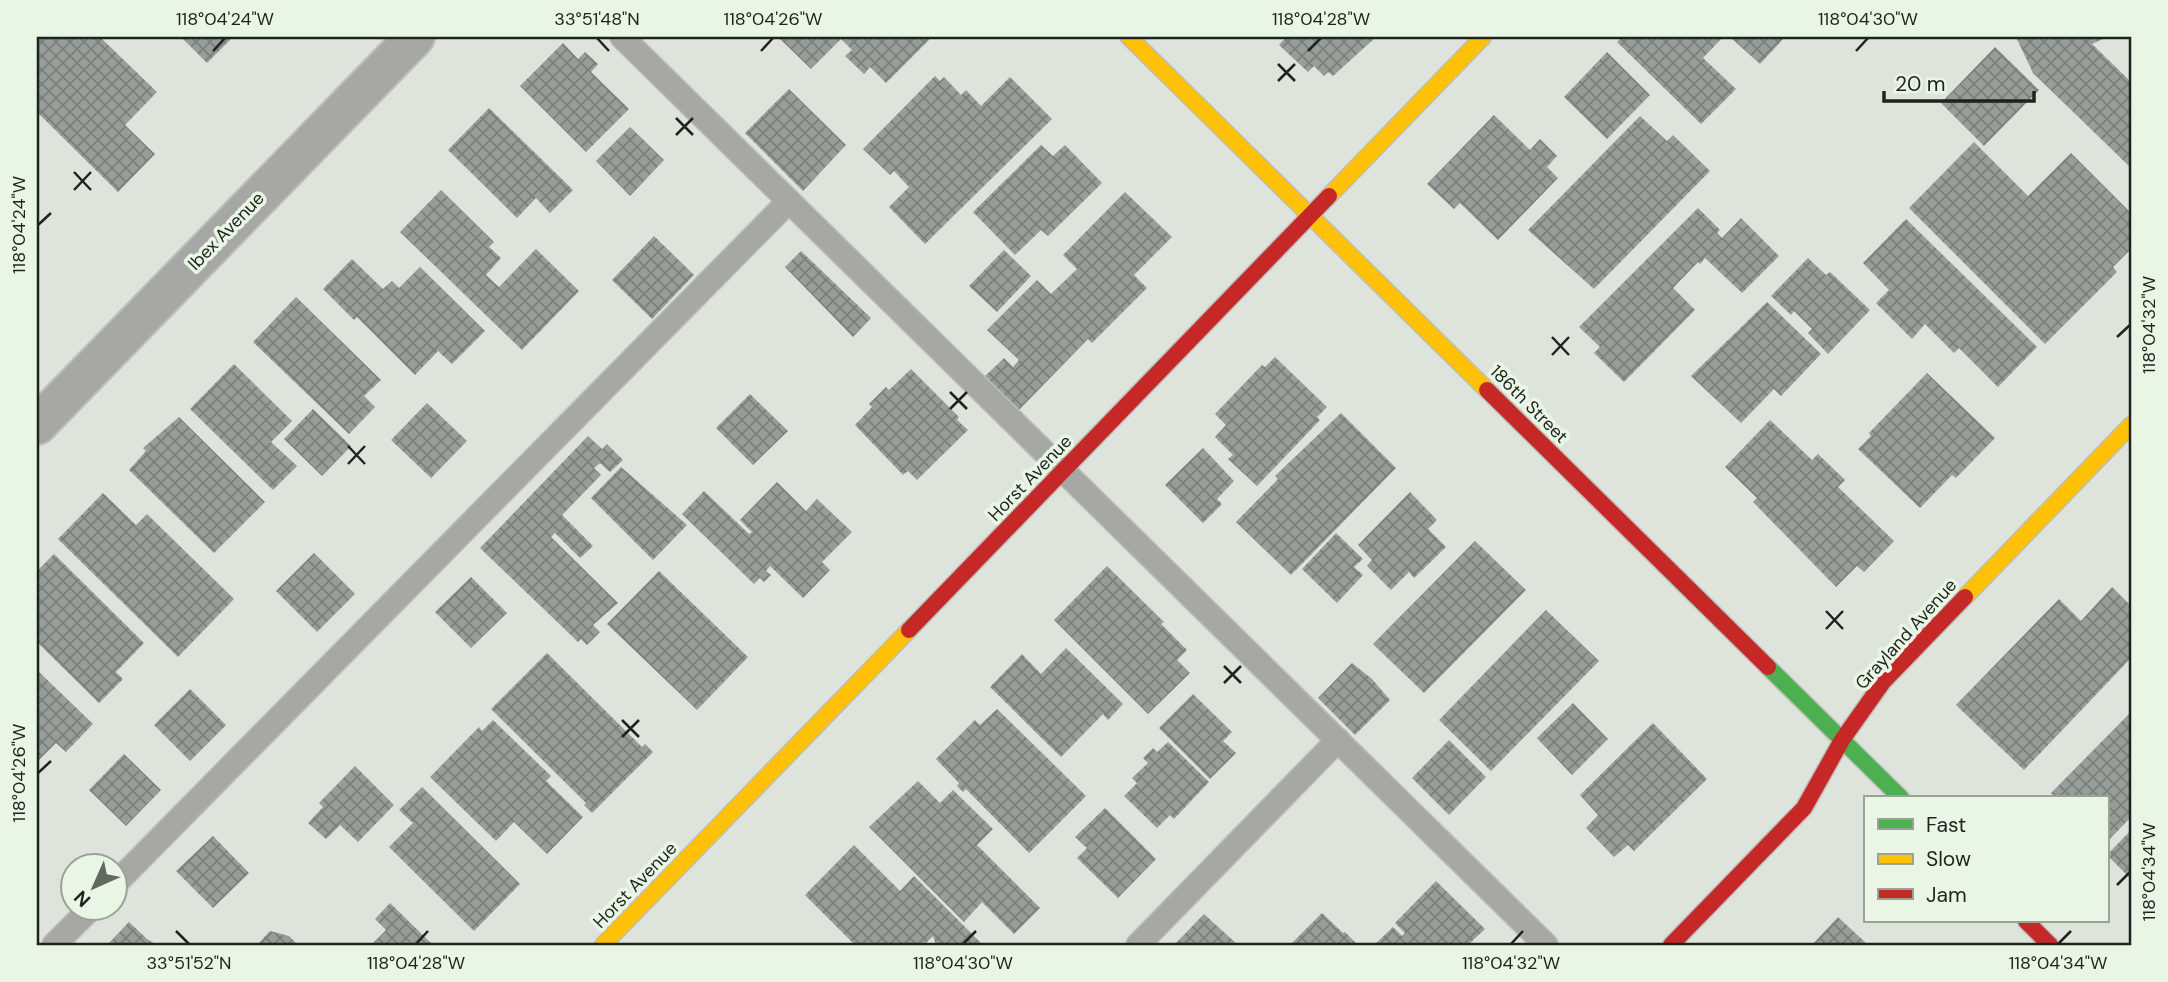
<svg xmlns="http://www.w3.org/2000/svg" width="2168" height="982" font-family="'DM Sans',sans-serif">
<defs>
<pattern id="building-cross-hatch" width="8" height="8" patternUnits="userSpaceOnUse" patternTransform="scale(1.75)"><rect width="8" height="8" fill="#979d98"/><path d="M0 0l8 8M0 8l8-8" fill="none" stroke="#7b807b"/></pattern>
</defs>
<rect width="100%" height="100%" fill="#dee4dc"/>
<!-- building -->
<g fill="url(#building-cross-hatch)">
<polygon points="42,37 94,37 97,39 100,37 157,92 125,125 155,154 118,192 37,112 37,42"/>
<polygon points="181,37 233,37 207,63"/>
<polygon points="778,37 932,37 886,83 870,67 864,74 845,56 852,50 841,39 811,69"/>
<polygon points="1286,37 1376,37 1333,76 1328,72 1324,76 1314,66 1308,72 1279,45"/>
<polygon points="1622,37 1723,37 1703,58 1736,89 1701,124 1617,42"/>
<polygon points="1730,37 1785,37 1760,64"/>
<polygon points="2016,37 2107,37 2092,44 2131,82 2131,168 2033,73"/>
<polygon points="563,43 578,59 585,52 598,64 591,72 629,109 586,152 520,86"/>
<polygon points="1995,47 2039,90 1984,146 1941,103"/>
<polygon points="1607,52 1650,95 1607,139 1564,97"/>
<polygon points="935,76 940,81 944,77 961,95 966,90 981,106 1010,77 1052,119 925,244 889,207 909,187 894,171 890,175 863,149"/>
<polygon points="789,89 846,145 803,191 745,133"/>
<polygon points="489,108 573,190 550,213 536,198 517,218 448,150"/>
<polygon points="1494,115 1530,150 1540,139 1557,156 1547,167 1558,178 1498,240 1460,203 1454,209 1427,184"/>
<polygon points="1640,116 1667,141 1673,135 1710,171 1594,289 1528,230"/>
<polygon points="630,127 664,160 630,196 596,161"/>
<polygon points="1974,142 2028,196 2071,153 2131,213 2131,249 2113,267 2117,272 2045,344 1909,208"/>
<polygon points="1041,145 1053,156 1065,145 1102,183 1048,236 1041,230 1015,255 973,212"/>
<polygon points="441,190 494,242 489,247 501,258 486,275 499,287 536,249 579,291 522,350 400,232"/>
<polygon points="1125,192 1172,237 1134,275 1147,288 1092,343 1088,339 1016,413 982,379 1004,358 1013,367 1019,360 987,330 1037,280 1051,294 1077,269 1063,255"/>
<polygon points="1698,208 1720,230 1717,233 1722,238 1741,218 1779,256 1742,293 1705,258 1700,264 1698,262 1673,288 1695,310 1624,382 1594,353 1600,347 1579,327"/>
<polygon points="1906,219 2037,347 1998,387 1959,348 1954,353 1925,324 1912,339 1876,303 1889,290 1863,263"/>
<polygon points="654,236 694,275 652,319 612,280"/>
<polygon points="1004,250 1031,276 997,312 969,286"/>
<polygon points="801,251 871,318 853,337 785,267"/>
<polygon points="1808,258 1826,275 1830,272 1870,310 1828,354 1808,333 1812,329 1794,311 1791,315 1771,296"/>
<polygon points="352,259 383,289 392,281 399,288 420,267 485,331 452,364 438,351 415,375 357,317 354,320 323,289"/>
<polygon points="296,297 381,380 364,396 375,407 349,434 253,342"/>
<polygon points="1767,302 1821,354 1781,396 1774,389 1741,423 1691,376"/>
<polygon points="1275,357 1327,407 1317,417 1320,420 1257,486 1228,459 1233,455 1215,437 1226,425 1215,414 1262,365 1265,367"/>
<polygon points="234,364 292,421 271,442 297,466 273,490 190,409"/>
<polygon points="911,369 959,417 957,420 968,430 917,480 908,471 903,475 855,425 872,407 869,404 886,387 889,390"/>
<polygon points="1927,373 1995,438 1956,478 1952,475 1920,508 1858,449 1871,436 1869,433"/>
<polygon points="750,394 788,431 753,465 716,428"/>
<polygon points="427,403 467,441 431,478 391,440"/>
<polygon points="313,409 351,446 322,476 284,439"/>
<polygon points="1341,413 1396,468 1291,575 1236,522 1278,479 1275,476"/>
<polygon points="179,417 265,502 214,553 129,470 146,451 143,448"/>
<polygon points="1770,420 1812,460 1818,454 1845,480 1838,487 1894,541 1864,572 1857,566 1836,587 1753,502 1757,498 1725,467"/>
<polygon points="588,436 602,449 607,444 623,460 610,472 600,463 594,468 601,475 562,515 593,546 580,558 555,533 551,537 618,603 593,625 600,632 587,645 581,639 578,642 480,548"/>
<polygon points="1203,448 1234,481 1217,499 1222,504 1203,523 1165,485"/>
<polygon points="621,467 687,525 653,560 591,498"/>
<polygon points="777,482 806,511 817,499 852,532 822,562 830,570 803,598 770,566 766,571 771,575 764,582 760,578 754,584 682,514 704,491 749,534 752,532 740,520"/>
<polygon points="1410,492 1437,520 1428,529 1446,547 1414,578 1409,572 1391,590 1367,566 1372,560 1358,545"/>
<polygon points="103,493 136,525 147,514 234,599 178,657 58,539"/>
<polygon points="1336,533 1363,559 1354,567 1363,575 1337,603 1302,569"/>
<polygon points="1475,541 1526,590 1424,693 1373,644"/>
<polygon points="314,553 355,594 317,632 276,591"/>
<polygon points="54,554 144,643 116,672 123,679 99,703 37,642 37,571"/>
<polygon points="1107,566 1164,622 1161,624 1187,650 1177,660 1190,673 1148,714 1054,620"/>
<polygon points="659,571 748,657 697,710 607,624"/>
<polygon points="471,577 507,613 471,648 435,612"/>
<polygon points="2112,587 2131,606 2131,658 2024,770 1956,705 2059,599 2081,621"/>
<polygon points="1546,610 1599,661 1491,771 1439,720"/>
<polygon points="1066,648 1123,704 1108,720 1103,714 1061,757 990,687 1022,654 1041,674"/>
<polygon points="547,653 642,747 645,744 653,752 592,813 584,805 586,803 491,709"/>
<polygon points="1352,663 1372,679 1390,700 1355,735 1318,698"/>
<polygon points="37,670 93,724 66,752 56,743 37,762"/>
<polygon points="190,689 226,725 190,761 154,725"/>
<polygon points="1193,694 1232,732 1223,741 1236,753 1210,779 1159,728"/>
<polygon points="1573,703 1608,739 1572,775 1537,738"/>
<polygon points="997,709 1086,796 1029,853 966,789 963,792 957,786 959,783 936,759 975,720 980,725"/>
<polygon points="2130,713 2131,817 2107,842 2107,798 2056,798 2051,793"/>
<polygon points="493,720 551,776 546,781 583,817 547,854 514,822 496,841 430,777 479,727 482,731"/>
<polygon points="1653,723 1707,779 1634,851 1628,845 1614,857 1586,828 1598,815 1580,795"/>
<polygon points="1449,740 1486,777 1449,815 1412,778"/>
<polygon points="1168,742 1209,782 1174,819 1170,815 1157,828 1124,796 1137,783 1132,778 1148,763 1143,758 1153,748 1157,752"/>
<polygon points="124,754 161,790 126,826 89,790"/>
<polygon points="355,766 394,805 358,842 340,825 326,839 308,823 323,807 319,803"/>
<polygon points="918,781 940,803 953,790 993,829 977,845 1040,908 1014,934 982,902 964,922 869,827"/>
<polygon points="422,787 520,884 474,931 389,847 413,823 399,810"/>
<polygon points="1105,808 1156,859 1118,898 1077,858 1087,848 1075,837"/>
<polygon points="2131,830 2131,879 2107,855"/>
<polygon points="213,836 249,873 213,908 176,871"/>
<polygon points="854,845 900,891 914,876 983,945 936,945 933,936 924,945 855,945 805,895"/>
<polygon points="1436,881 1485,929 1468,945 1374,945 1393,927 1402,936 1405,933 1395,923"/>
<polygon points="390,903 433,945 371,945 386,930 375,919"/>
<polygon points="1322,913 1343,933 1345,932 1358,945 1290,945"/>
<polygon points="1204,914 1238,945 1174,945"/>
<polygon points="1838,917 1868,945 1812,945"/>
<polygon points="129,922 147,939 157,945 107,945"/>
<polygon points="270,931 289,936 298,945 257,945"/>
</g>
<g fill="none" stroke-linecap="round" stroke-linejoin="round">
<defs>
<g id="lane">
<polyline points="622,37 1546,945"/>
<polyline points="116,883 789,201"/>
<polyline points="54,945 91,908"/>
<polyline points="1138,945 1338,740"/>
</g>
<polyline id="street" points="37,425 415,37"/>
<polyline id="fast" points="1768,667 1901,798"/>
<g id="slow">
<polyline points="1129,37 1487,390"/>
<polyline points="1329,196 1483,37"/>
<polyline points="1965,597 2131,425"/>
<polyline points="603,945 909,630"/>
</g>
<g id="jam">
<polyline points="1487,390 1768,667"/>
<polyline points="909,630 1329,196"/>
<polyline points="2026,921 2050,945"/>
<polyline points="1671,945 1804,808 1842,740 1883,682 1965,597"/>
</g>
</defs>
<!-- lane casing -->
<use href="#lane" stroke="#bcc0ba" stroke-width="26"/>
<!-- street casing -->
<use href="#street" stroke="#bcc0ba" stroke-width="42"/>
<!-- fast casing -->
<use href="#fast" stroke="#bcc0ba" stroke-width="19"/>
<!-- slow casing -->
<use href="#slow" stroke="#bcc0ba" stroke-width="19"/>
<!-- jam casing -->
<use href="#jam" stroke="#bcc0ba" stroke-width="19"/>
<!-- lane -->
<use href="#lane" stroke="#a7a8a5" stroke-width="23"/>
<!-- street -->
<use href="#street" stroke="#a7a8a5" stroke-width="38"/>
<!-- fast -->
<use href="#fast" stroke="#4caf50" stroke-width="16"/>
<!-- slow -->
<use href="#slow" stroke="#ffc107" stroke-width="16"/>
<!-- jam -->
<use href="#jam" stroke="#c62828" stroke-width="16"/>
</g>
<!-- ticks -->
<path fill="none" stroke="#1f231d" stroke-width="2.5" d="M597,38l12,13M213,51l12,-13M761,51l12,-13M1308,51l13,-13M1856,51l12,-13M1278,64l17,17M1278,81l17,-17M676,118l17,17M676,135l17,-17M74,172l17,18M74,190l17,-18M38,225l13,-12M1552,337l17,18M2117,337l13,-12M1552,355l17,-18M950,392l17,17M950,409l17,-17M348,446l17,18M348,464l17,-18M1826,611l17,18M1826,629l17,-18M1224,666l17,17M1224,683l17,-17M622,720l17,17M622,737l17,-17M38,773l13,-12M2117,885l13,-13M176,931l13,13M416,944l12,-13M963,944l13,-13M1511,944l12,-13M2058,944l13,-13"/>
<g text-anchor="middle" stroke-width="7" stroke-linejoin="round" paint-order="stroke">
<!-- street labels -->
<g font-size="18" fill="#1f231d" stroke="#eaf6e5">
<text transform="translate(226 231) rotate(-46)" y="6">Ibex Avenue</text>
<text transform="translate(1529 404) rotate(45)" y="6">186th Street</text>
<text transform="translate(1030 478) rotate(-46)" y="6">Horst Avenue</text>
<text transform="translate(1906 634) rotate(-48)" y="6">Grayland Avenue</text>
<text transform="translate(635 885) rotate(-46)" y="6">Horst Avenue</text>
</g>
</g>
<!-- border -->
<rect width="2168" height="982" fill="none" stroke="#eaf6e5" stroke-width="77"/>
<!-- legend -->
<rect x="1864" y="796" width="245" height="126" fill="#eaf6e5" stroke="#99a295" stroke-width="2"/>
<rect x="1878" y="819" width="35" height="10" fill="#4caf50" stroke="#99a295" stroke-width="2"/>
<text x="1926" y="832" font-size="21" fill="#1f231d">Fast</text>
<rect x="1878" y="854" width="35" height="10" fill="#ffc107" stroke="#99a295" stroke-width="2"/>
<text x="1926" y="866" font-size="21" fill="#1f231d">Slow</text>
<rect x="1878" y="889" width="35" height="10" fill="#c62828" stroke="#99a295" stroke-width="2"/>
<text x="1926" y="902" font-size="21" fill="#1f231d">Jam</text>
<!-- north arrow -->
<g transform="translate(94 887) rotate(225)"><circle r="33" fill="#eaf6e5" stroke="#99a295" stroke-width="2"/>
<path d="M0-5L12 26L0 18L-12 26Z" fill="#626760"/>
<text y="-10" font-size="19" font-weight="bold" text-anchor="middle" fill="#1f231d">N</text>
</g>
<!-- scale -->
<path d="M1884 91v10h150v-10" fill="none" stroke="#1f231d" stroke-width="3.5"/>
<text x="1895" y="91" font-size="21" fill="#1f231d" stroke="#eaf6e5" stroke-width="5" paint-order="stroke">20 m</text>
<rect x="38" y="38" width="2092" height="906" fill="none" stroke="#1f231d" stroke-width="2.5"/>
<g font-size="18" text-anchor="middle" fill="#1f231d">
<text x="225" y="25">118°04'24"W</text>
<text x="597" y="25">33°51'48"N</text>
<text x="773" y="25">118°04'26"W</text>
<text x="1321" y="25">118°04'28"W</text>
<text x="1868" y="25">118°04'30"W</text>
<text transform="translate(19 225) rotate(-90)" y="6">118°04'24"W</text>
<text transform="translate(2149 325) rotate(-90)" y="6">118°04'32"W</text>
<text transform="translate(19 773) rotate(-90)" y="6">118°04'26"W</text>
<text transform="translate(2149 872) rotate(-90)" y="6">118°04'34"W</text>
<text x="189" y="969">33°51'52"N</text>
<text x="416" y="969">118°04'28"W</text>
<text x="963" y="969">118°04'30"W</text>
<text x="1511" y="969">118°04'32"W</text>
<text x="2058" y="969">118°04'34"W</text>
</g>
</svg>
